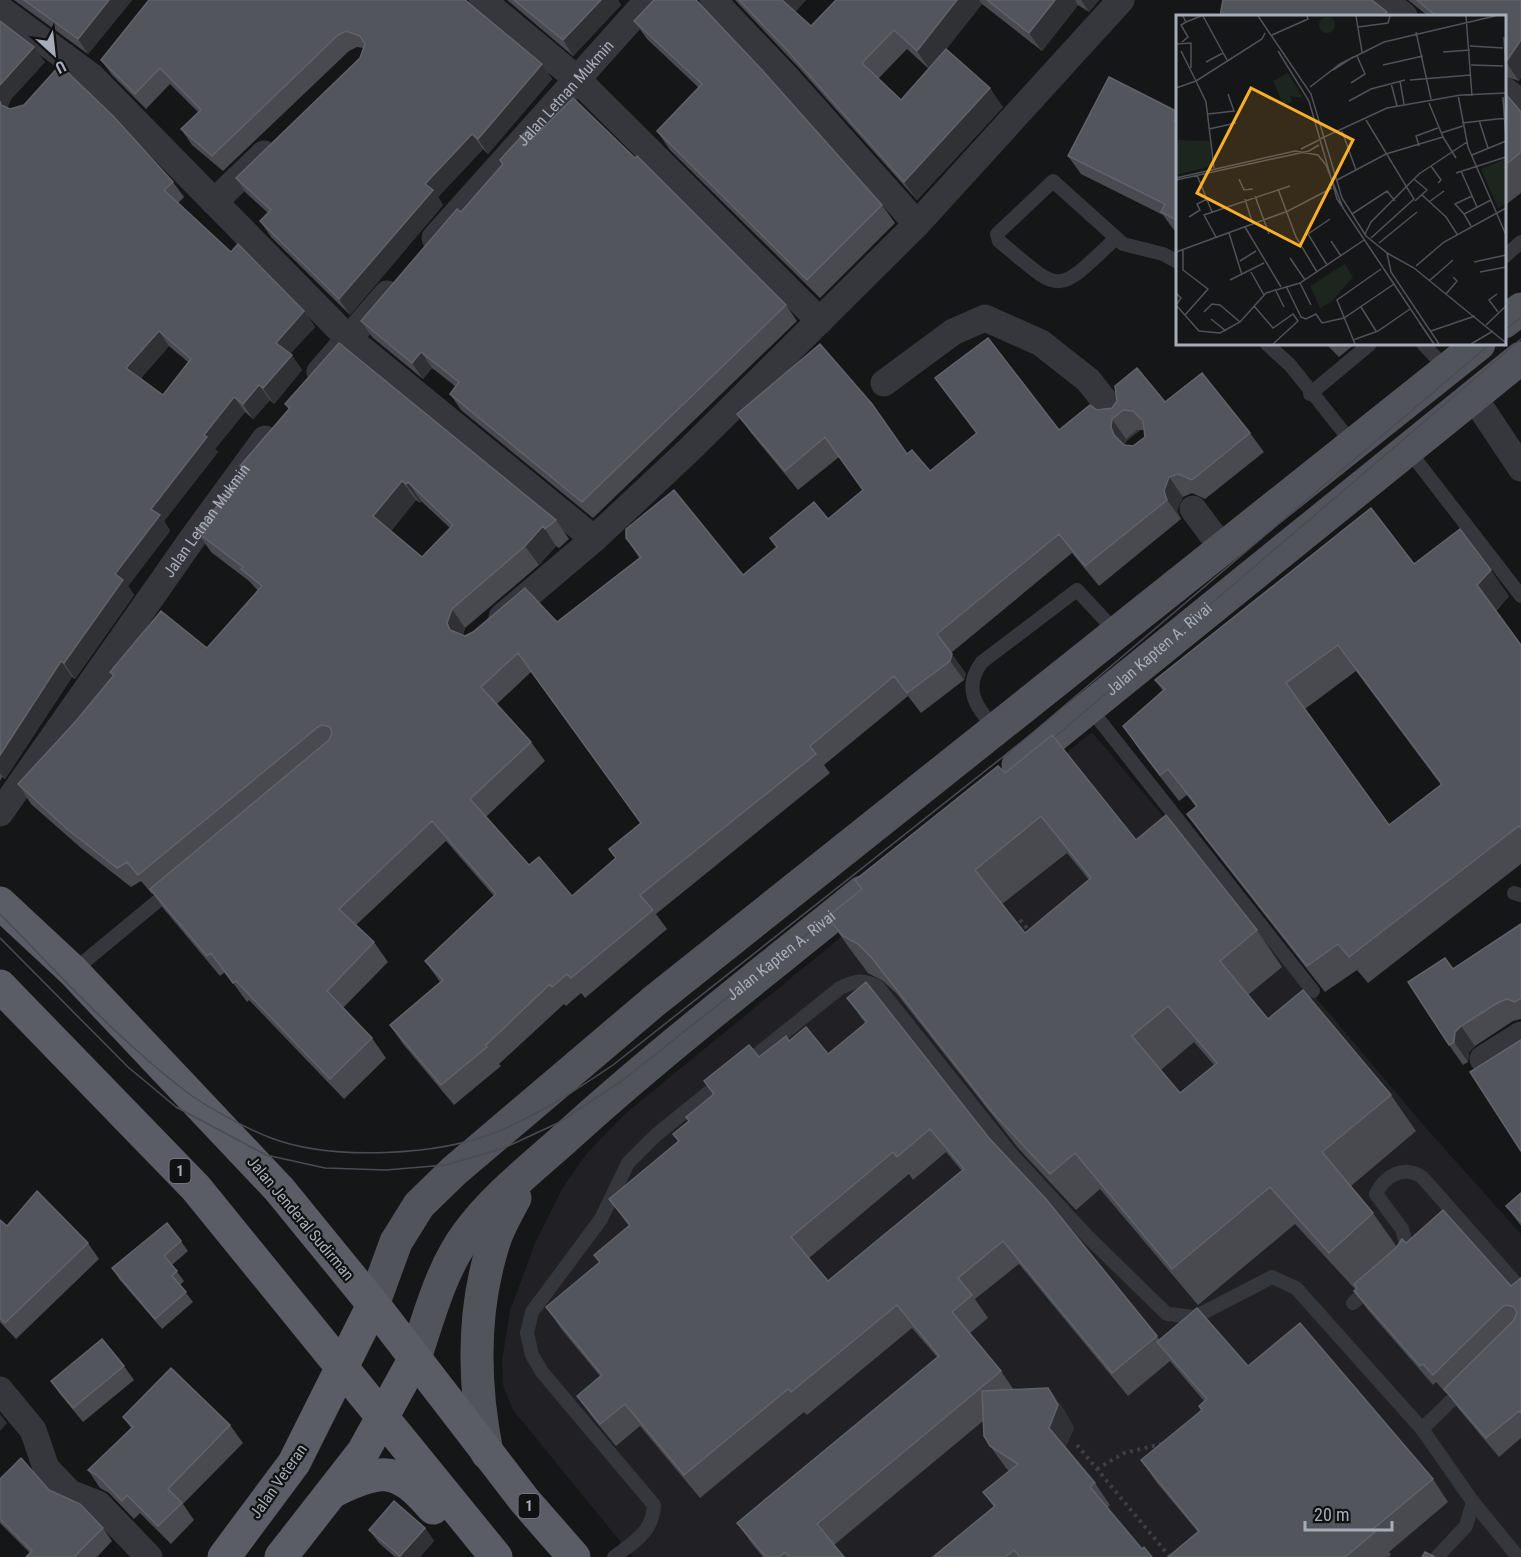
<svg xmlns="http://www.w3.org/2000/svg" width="1521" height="1557" font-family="'Roboto Condensed',sans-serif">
<rect width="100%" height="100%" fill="#151618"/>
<!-- built -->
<polygon fill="#212125" points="1092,732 1425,1127 1521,1234 1521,1557 633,1557 513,1410 503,1385 502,1361 510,1311 535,1243 562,1189 587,1153 626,1113"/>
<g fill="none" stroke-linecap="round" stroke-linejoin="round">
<!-- minor-tunnel -->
<polyline stroke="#323438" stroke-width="27" stroke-dasharray="27 14" stroke-linecap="butt" points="1116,415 1140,445"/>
<!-- path -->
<g stroke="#3c3f44" stroke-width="4" stroke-dasharray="3 4.5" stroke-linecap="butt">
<polyline points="1020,920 1031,933"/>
<polyline points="1077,1445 1170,1557"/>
<polyline points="1097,1469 1124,1453 1166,1443"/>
</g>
<!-- service -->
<g stroke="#36373d" stroke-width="14">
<path d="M1115,239c-61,58 -53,54 -116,2l-2,-7 56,-53 70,63 40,10 15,8"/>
<polyline points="1504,257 1521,242"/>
<polyline points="1267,344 1290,365 1353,444"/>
<polyline points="1423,344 1447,369"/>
<polyline points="1310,394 1370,344"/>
<polyline points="1409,451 1521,596"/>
<polyline points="1089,707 1313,991"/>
<path d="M997,729c-21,-20 -35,-41 -15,-67l95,-72 39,42"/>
<polyline points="1514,893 1521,895"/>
<polyline points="73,971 171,890"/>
<path d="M744,1065l96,-77c15,-7 23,-10 38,-1l134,168 77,83 78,76 28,3 77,-40 24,11 126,141 51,73 45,55"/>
<path d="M1404,1258l4,-8 -6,-21 -26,-35c9,-19 28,-29 46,-17l99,112"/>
<polyline points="1353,1303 1372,1286"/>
<polyline points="1422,1429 1464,1388"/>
<path d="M614,1557c20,-15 39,-25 40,-52l-112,-133 -10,-17 -5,-22 5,-21 69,-93 27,-56 28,-28 68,-55"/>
<polyline points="1437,1557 1466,1526 1473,1502"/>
</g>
<!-- minor -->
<g stroke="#36373d" stroke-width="27">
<polyline points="482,0 577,79 820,321"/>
<polyline points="713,0 787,78 917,224"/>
<polyline points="1384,0 1404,16"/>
<polyline points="0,9 91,76 348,338 594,539"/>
<polyline points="1504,90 1521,102"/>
<polyline points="214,202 264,154"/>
<path id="s1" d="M435,238l213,-238"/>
<polyline points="320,372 387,294"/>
<polyline points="884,383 953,332 985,318 1041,343 1088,380 1116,415"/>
<polyline points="1473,396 1521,468"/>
<polyline points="1193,509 1223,549"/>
<polyline points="502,617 594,539 689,450 917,224 1121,0"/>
<path id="s2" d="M0,813l192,-274 73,-100"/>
<polyline points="1483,1059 1521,1035"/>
<polyline points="0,1390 33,1430 46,1468 70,1493 98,1504 149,1557"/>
</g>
<!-- primary -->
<g stroke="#52545c" stroke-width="33">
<polyline points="1504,322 1521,309"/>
<polyline points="1018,765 1521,358"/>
<polyline points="373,1305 396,1242 419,1205 454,1171 653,1002 1479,344"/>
<path d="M415,1358c14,-41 26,-89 53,-125 28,-38 69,-69 104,-101 93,-84 193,-161 290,-240"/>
<path d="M487,1453c-14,-71 -15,-145 8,-214 5,-14 13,-28 20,-41"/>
</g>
<!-- trunk -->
<g stroke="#5a5d65" stroke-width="33">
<polyline points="0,903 73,971 279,1189 381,1314 525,1501 574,1557"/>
<polyline points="0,986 196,1188 496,1557"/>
<path d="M336,1490c49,-23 62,-22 97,18"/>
<polyline points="224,1557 294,1463 373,1305"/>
<polyline points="281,1557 363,1452 415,1358"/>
</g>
<!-- tram -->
<g stroke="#494c52" stroke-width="1.5">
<polyline points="1504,331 1521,317"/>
<path id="s3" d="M1042,748l479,-409"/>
<path d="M0,914c59,60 117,125 184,176 22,17 61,38 87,48 61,23 168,18 228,-7 41,-17 77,-41 114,-66l410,-324 467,-397"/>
<path id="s4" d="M0,938l128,129 48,40 90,48 59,13 61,2 60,-5 58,-17 54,-25 65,-43 217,-172"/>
</g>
</g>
<!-- wall -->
<g fill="#484a50" fill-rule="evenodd">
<polygon points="14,0 132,0 88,54"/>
<polygon points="467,0 468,3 542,64 552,79 488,154 483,149 438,197 443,205 350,315 271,237 260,221 268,213 246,193 236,178 360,58 363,48 357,47 349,51 223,171 192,145 181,129 198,112 170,84 146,109 112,75 101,60"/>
<polygon points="507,0 619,0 618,1 621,5 573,56"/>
<path d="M735,0h71l-11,12 16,14 25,-26h263l-10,12 -11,-7 -36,46 -60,-47 -37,46 58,57 -86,93 -118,-132zM907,49l22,20 -28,31 -23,-21z"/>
<polygon points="1408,0 1521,0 1521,77 1519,81 1504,76 1504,16 1428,16"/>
<polygon points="698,2 882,205 895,223 820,298 670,150 657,131 699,88 647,39 634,21"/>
<path d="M0,21l45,41 -34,37 -3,7v3l165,73 11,15 -6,6 53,49 73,59 11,16 -25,27 12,16 -28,34 -4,-4 -17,19 -8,-7 -30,37 3,3 -54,69 6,10 -42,55 6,9 -59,84 -3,-2 -67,102 -3,-2 -2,4zM169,346l19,16 -25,33 -22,-17z"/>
<polygon points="1504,92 1521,112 1521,193 1504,206"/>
<polygon points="1178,112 1178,232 1174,230 1163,215 1081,174 1068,156"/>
<polygon points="534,137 786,305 797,321 593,518 461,410 450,394 455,386 432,368 423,379 372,337 361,321 503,165 500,160"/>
<polygon points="1326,344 1355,344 1339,357"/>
<path d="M935,378l124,52 38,-20 68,-8 85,31 14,19 -59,47 -13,-6 -9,4 -6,13 4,9 -82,67 -27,-33 -121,100 15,21 -2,6 -43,33 -13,-17 -84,69 6,8 -174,141 11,15 -82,69 -4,-5 -15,13 -2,-2 -65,60 2,2 -47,39 -51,-61 -13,-19 50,-43 -15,-21 69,-65 -48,-55 -90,84 18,17 14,20 -45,46 29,30 14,20 -42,41 -95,-99 -2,2 -22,-30 -5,4 -57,-68 -10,-15 -1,1 -11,-13 -10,6 -50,-39 -50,-44 -13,-20 58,-63 37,-44 -3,-5 97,-24 51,-57 -9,-10 -38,-29 -14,-20 47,-60 -4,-6 49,-56 -4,-6 271,116 13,19 -10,9 -3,-2 -17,19 -74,63 -2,7 2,1 92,-14 83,-63 -14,-21 117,37 34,-28 -7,-9 58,-19 35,-29 -24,-33 -41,33 -47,-57 -14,-19 170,40 23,17 46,-38zM1137,430h7l1,7 -12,9 -8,-1 1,-6zM416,500l4,3 1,-2 29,27 -28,29 -31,-26zM531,672l110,152 -32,25 7,9 -44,38 -43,-31 -43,-48 59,-56 -14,-19 -34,-38z"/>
<path d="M1414,564l95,32 -13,15 25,34v219l-153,119 -11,-13 -32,22 -119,-152 -19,-26 9,-7 -9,-12 -8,6 -38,-49 -18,-26 40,-35 -8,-11zM1356,671l85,114 -52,40 -84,-116z"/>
<path d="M1005,773l131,67 121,90 25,37 -34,28 20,24 123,76 25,36 -65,55 22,27 24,34 9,-4 105,43 10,-8v160l-22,19 -42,-50 -10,-15 -1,1 -10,-11 -3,3 -66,-76 -13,-18 3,-3 -2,1 -60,-65 -97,81 -98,-116 -24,21 -57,-61 -122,-155 -14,-13 -15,-8 -15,-20 -26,-36zM1067,853l22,27 -64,53 -23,-29zM1194,1042l20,23 -34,28 -19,-23z"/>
<polygon points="1521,924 1521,1019 1513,1021 1475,1046 1469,1052 1468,1062 1463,1065 1449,1045 1453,969"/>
<path d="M847,998l142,140 171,202 88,26 185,113 15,23 -59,50 2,3 -3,2h-220l30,-25 -41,-49 -16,-23 61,-50 2,-9 -34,-40 -42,35 -109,-132 -44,35 13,19 -18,15 31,38 13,19 34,-2 16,22 10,18 -9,20 30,35 15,22 -3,3 35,41 10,8h-219l61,-50 -11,-15 26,-21 -3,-3 -16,-22 -7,-25 -149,124 10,12h-81l-10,-12 -16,-22 200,-166 -25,-29 -105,87 -3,-3 -104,86 -60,-72 -24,20 -23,-28 -16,-22 23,-20 -38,-46 -16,-23 54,-44 -6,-8 35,-29 -20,-27 69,-58 -5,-7 16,-13 24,-26 -9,-14 55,-24 30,-16 39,13 37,-31zM946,1152l16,19 -134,110 -19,-23 100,-84 4,6z"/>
<polygon points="1521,1193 1521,1226 1506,1206"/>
<polygon points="0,1220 7,1226 88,1243 99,1259 16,1339 0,1322"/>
<polygon points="181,1241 188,1251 172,1265 184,1281 180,1285 193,1302 162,1329 119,1279 112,1268"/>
<polygon points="124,1366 134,1380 83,1422 60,1394 51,1381"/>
<polygon points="123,1417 230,1425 243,1443 183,1504 194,1520 171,1544 140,1513 134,1519 109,1493 100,1488 88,1470 131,1428"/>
<polygon points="0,1479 49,1490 103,1528 112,1541 97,1557 26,1557 30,1553 0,1523"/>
<polygon points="425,1528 434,1541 420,1557 395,1557 379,1543 369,1530"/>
</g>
<!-- shaded-wall -->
<g fill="#2f3135">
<polygon points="109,0 132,0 88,54 78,39"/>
<polygon points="601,0 618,0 621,5 573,56 563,40"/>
<polygon points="781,0 806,0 792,15"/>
<polygon points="957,0 979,0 982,4 930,70 917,51"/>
<polygon points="1055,0 1075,0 1078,5 1042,51 1029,33"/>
<polygon points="1081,0 1099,0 1089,12"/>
<polygon points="1521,40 1521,77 1519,81 1506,62"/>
<polygon points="34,47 45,62 11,99 8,106 12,120 1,105 0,101 0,85"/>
<polygon points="542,64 552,79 488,154 478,139"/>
<polygon points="990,88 1003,107 917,200 904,182"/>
<polygon points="472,134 483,149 438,197 443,205 350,315 339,299 425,184"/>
<polygon points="304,311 315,327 286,358 276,343"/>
<polygon points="159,331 169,346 137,383 126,368"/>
<polygon points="421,352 432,368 423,379 412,363"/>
<polygon points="292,355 302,370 274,404 263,388"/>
<polygon points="259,385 270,400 253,419 243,404"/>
<polygon points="234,397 245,412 215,449 218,452 164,521 170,531 128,586 134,595 75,679 64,663 151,509 204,435"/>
<polygon points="1112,419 1126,439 1124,447 1114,435 1111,427"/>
<polygon points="1169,477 1183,497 1177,510 1181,519 1167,500 1164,491"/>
<polygon points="402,481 416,500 387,536 373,516"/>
<polygon points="408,482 421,501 420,503 406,484"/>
<polygon points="543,526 556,546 539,565 525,546"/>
<polygon points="1491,570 1509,596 1495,611 1477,585"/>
<polygon points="452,609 465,628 460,642 450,630 447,623"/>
<polygon points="952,654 966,674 964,680 950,661"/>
<polygon points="61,661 72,677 5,779 0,773 0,755"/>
<polygon points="1461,1026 1475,1046 1469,1052 1468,1062 1454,1042 1455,1032"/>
<polygon points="1048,1388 1064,1410 1074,1428 1064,1450 1049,1428"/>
<polygon points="0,1414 7,1423 0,1431"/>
<polygon points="425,1528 434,1541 420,1557 401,1557 400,1556"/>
</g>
<!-- building -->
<g fill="#52555b" stroke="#60636a" stroke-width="1.5" fill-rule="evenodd">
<polygon points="24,0 109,0 78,39"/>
<polygon points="149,0 465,0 542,64 478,139 472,134 425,184 433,190 339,299 260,221 271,210 236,178 360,58 365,44 360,36 346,31 338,35 212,156 181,129 201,110 160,68 135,94 101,60"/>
<polygon points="514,0 601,0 563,40"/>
<polygon points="654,0 696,0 762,70 882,205 807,280 657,131 702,84 634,21"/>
<polygon points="739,0 782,0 811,26 836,0 957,0 917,51 894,30 862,63 901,100 946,49 990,88 904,182 786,49"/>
<polygon points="987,0 1055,0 1029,33"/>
<polygon points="1223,0 1372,0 1387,12 1383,16 1220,16"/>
<polygon points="1417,0 1521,0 1521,40 1506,62 1504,62 1504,16 1436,16"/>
<polygon points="0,21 34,47 0,85"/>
<path d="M60,65l54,52 59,65 -9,8 67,62 7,-8 66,67 -28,32 16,12 -29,33 -4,-3 -16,19 -9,-7 -30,38 3,2 -56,72 9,6 -45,59 8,6 -59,83 -3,-2 -61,94v-654l1,4 9,4 14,-4zM159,331l32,28 -28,36 -37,-27z"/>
<polygon points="1109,77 1178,112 1178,115 1174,121 1178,123 1178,221 1161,212 1165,204 1068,156"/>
<polygon points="1504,92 1521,112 1521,152 1504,166"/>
<polygon points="573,98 635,158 637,156 786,305 582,502 450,394 459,382 421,352 412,363 361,321 457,209 461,212 503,164 500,160 527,130 534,137"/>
<path d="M988,338l71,92 31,-25 7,5 15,-2 5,-7 -2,-15 22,-18 28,34 37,-29 48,60 -58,47 -14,-6 -9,3 -5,14 3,9 -82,66 -26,-32 -122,100 15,20 -2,7 -43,32 -13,-17 -84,70 6,8 -176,141 13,15 -82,68 -4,-4 -15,13 -2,-3 -64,61 1,2 -46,38 -51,-60 53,-45 -18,-19 71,-67 -64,-73 -93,88 35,33 -47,49 45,47 -42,41 -94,-98 -3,2 -22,-30 -4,3 -57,-67 179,-149 3,-7 -2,-6 -8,-2 -4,2 -180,148 -11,-13 -10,6 -50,-39 -49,-45 58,-63 38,-46 -4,-3 51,-61 46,37 55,-62 -21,-17 2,-2 -46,-35 48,-62 -5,-4 50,-58 -5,-4 54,-61 217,177 -11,9 -2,-3 -18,20 -73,63 -5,14 3,7 15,6 8,-4 52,-44 32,34 84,-65 -15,-19v-9l48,-39 69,85 34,-28 -7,-9 44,-36 14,17 35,-29 -38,-53 -40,34 -48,-57 83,-70 52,60 35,50 5,-4 18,21 47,-38 -42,-55zM1123,410l10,1 10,10 2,16 -12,9 -9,-1 -10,-10 -3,-8 1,-8zM402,481l4,3 2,-2 45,43 -31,32 -49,-41zM518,653l123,170 -32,26 7,9 -44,38 -33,-39 -10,8 -59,-66 61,-57 -50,-55z"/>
<path d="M1371,508l43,56 46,-35 31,41 -14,15 44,60v183l-2,-2 -170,131 -11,-13 -31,22 -120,-152 10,-8 -29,-37 -8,6 -37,-49 42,-37 -10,-9zM1338,645l104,139 -53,41 -103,-142z"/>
<path d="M1052,735l84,105 30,-25 91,115 -37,31 48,58 35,-29 88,105 -69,57 51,61 -44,40 -59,-66 -98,82 -97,-116 -25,21 -57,-61 -122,-156 -13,-13 -15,-8 -16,-19 35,-28 -7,-9 143,-114 7,7zM1041,816l50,62 -66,55 -50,-63zM1168,1006l49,57 -37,30 -48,-57z"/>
<polygon points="1521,924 1521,998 1515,1002 1507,999 1499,1002 1461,1026 1455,1032 1454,1042 1449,1045 1408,982 1445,958 1453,969"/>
<path d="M866,982l123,156 57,61 111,137 -45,37 -109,-132 -45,37 14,17 -20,17 49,59 -184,153 27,33h-55l-4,-5 -6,5h-13l-29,-34 202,-167 -42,-51 -106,87 -3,-3 -104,86 -59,-71 -25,20 -23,-28 25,-21 -56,-68 54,-45 -6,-7 36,-30 -21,-26 70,-58 -6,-7 16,-13 -3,-4 28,-23 -10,-13 45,-36 10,12 27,-21 3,5 17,-14 22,27 39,-32 -20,-24zM930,1129l34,40 -136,112 -37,-44 102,-85 4,5z"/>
<polygon points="1521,1040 1521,1151 1470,1072"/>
<polygon points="37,1191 88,1243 5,1323 0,1318 0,1220 7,1226"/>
<polygon points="1521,1193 1521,1222 1506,1206"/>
<polygon points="1443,1210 1511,1286 1521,1278 1521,1413 1519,1411 1486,1438 1444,1389 1514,1320 1517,1312 1514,1307 1506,1305 1502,1307 1433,1375 1423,1364 1420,1366 1354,1291 1357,1288 1354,1284 1396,1248 1402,1239 1406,1243"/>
<polygon points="167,1223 181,1241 164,1256 177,1271 172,1276 186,1292 155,1319 112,1268"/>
<polygon points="1197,1308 1248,1366 1300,1323 1433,1479 1373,1529 1375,1532 1345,1557 1168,1557 1199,1531 1141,1460 1202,1410 1199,1406 1207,1399 1157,1342"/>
<polygon points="102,1339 124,1366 73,1408 51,1381"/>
<polygon points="171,1368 230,1425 168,1489 182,1503 158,1526 127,1495 122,1501 97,1475 88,1470 133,1427 123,1417"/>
<polygon points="1048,1388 1058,1405 1049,1428 1095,1483 1090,1487 1142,1549 1144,1547 1152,1557 1020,1557 1014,1550 1005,1557 933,1557 995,1506 983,1492 1018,1464 990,1446 984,1436 982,1391"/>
<polygon points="21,1458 49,1490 80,1504 103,1528 74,1557 26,1557 32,1551 0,1519 0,1479"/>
<polygon points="394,1501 425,1528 400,1556 369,1530"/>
<polygon points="1425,1552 1435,1557 1422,1557"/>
</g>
<g text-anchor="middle" stroke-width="4.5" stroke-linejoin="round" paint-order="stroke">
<!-- shield labels -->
<g fill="#101113" stroke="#7a7e86" stroke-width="1.5">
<rect x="169.5" y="1159" width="21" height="24" rx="4.5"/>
<rect x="518.5" y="1494" width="21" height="24" rx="4.5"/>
</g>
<g font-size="15" font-weight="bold" fill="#a7adb8">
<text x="180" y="1176">1</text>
<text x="529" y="1511">1</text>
</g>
<!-- street labels -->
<g font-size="16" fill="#a7adb8" stroke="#101113">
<text dy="6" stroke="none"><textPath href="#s1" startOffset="195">Jalan Letnan Mukmin</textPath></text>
<text dy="6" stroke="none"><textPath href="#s2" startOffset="358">Jalan Letnan Mukmin</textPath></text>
<text dy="6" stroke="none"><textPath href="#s3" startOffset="153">Jalan Kapten A. Rivai</textPath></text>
<text dy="6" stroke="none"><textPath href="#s4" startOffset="927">Jalan Kapten A. Rivai</textPath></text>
<text transform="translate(301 1218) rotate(50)" y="6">Jalan Jenderal Sudirman</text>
<text transform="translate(278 1481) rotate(-55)" y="6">Jalan Veteran</text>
</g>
</g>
<!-- overview -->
<g transform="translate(1176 15)">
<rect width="330" height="330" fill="#151618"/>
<path d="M143 10a8 8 0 1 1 16 0a8 8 0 1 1-16 0Z" fill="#1d261e"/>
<path d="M112,58l15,25 -13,-2 2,6 -9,2 -10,-23z" fill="#1d261e"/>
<path d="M169,249l8,13 -22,25 -11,6 -10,-22z" fill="#1d261e"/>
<path d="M0,125l34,1 2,25 -36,9zM330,144v45l-8,4 -17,-39z" fill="#1d261e"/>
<path fill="none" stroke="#4f5258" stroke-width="1.5" d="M7,1l3,6 15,-6M27,1l24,44M82,1l53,78 31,104 24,38 21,17 4,19 48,72M180,1l6,36M290,1l6,80M182,12l30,-4 2,-7M240,17l15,67M96,20l36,-16 -1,-3M328,22l2,36M6,27l6,-5 -7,-12 5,-3M0,29l15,-1v25M294,31l33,2M5,36l15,30M102,36l31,50 28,98 65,97M267,37l27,-2M30,47l17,-9M207,50l40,-9M295,50l32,1M157,55l20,-13M234,65l61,-5M20,66l10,21 8,66M224,66l4,23M175,68l14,-9 -8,-18M215,68l6,23M134,72l30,-23 44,-22 111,-26M0,73l20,-7 66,-42 3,-6M282,80l10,52 38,88M327,82l3,43M173,86l22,-12 34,-9M32,99l26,-3 -6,-17M190,105l48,79 -43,39M303,105l9,28M286,108l44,-5M33,114l27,-6M166,116l14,39M265,118l22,-7M267,122l13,21M144,124l67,-31 74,-13 45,-2M243,131l-3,-10 22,-8M125,134l18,-9M296,140l34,-14M255,151l10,14 -3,3M285,156l16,36M280,158l50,-16M21,160l15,37M0,163l119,-27 23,4 8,10 17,43 91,136M63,164l5,11 9,-1M238,164l13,11 -12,11M0,165l133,-29 10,-6M161,165l49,-26 57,-17 -14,-34M102,174l18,48 21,35M246,180l24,22 11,17M79,181l14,38M69,184l8,26M253,187l15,-11M176,199l35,-23 8,10M288,199l-9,-10 17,-8M13,202l11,-7 -3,-6 10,-5M295,211l-7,-12 27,-14M69,212l36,60M53,218l13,42M189,219l6,-12 48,-48 48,-32M40,222l-12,-22 86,-29M155,226l10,15M203,228l38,-31M7,235v20l25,19 -23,26M0,237l112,-41 44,-23M211,238l27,15 92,75M114,243l15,22M64,246l16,-10M298,247l32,-7M151,250l-19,-31 22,-15M240,251l28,-24 62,-34M75,257l13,23M304,257l26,-5M54,265l34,-17M253,266l24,-21M124,268l11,22M110,271l15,31 5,2 10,-5 6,9 22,-5 50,-34M99,274l9,18M0,278l5,5 -5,7 23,26 21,2 20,-11 26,-29 34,-10 64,-43M270,279l11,-13 -4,-4M321,279l-8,6 9,12M78,291l19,22 20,-14 5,7 -25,23M185,292l15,24M28,297l8,-8 8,1 20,17M35,304l15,12M243,307l15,22M310,310l20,-19M255,316l44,-15M177,325l25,-9 32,-22M179,329l-18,-44 44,-31M295,329l22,-13"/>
<path fill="#fcb029" fill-opacity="0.15" stroke="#fcb029" stroke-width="3" d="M75,73l102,52 -53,106 -103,-53z"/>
<rect width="330" height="330" fill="none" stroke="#a7adb8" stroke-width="3"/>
</g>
<!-- north arrow -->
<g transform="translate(54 54) rotate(153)" stroke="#101113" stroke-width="4.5" paint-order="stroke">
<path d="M0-4.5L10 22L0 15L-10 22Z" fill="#a7adb8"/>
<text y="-9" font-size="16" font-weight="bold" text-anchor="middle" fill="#a7adb8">U</text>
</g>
<!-- scale -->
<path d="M1305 1521v9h87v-9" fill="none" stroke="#a7adb8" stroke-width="3"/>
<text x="1314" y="1521" font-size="18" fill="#a7adb8" stroke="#101113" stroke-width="4.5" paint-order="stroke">20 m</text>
</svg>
